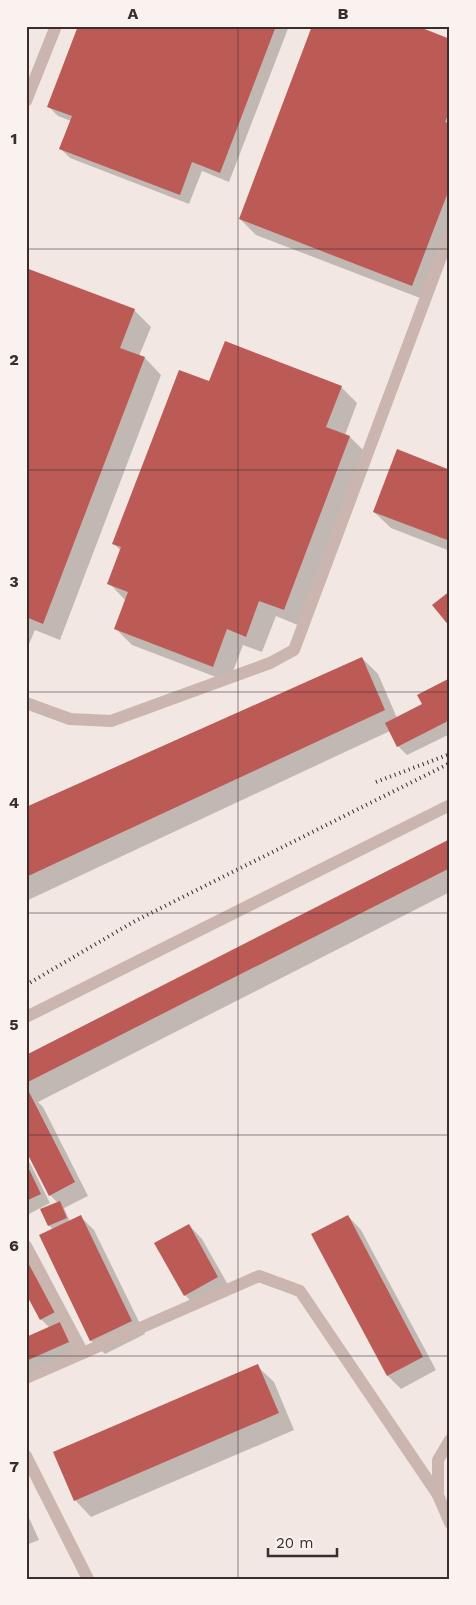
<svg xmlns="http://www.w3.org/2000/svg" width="476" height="1605" font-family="'Work Sans',sans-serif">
<rect width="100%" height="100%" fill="#f2e7e2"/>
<!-- shadow -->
<g fill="#0003">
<polygon points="79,26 289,26 229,182 202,171 189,204 70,158 60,148 71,121 58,116 49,107"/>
<polygon points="450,40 450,245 428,301 256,235 240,219"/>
<polygon points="26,269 134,310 151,327 139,356 145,358 161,375 60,640 35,630 26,651"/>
<polygon points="210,383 341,387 357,403 345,435 350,437 366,453 300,626 276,616 262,652 243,645 229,682 132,645 116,629 125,600 109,583 121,551 114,544"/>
<polygon points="450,471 450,551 391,528 374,512"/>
<polygon points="362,658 378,674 397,718 424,705 450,680 450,734 407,755 398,746 390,731 26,901 26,808"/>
<polygon points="450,841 450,892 38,1102 43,1107 88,1196 64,1208 70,1222 80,1216 94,1230 145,1334 105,1354 91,1341 40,1236 53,1230 49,1225 58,1203 50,1195 26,1148 26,1056"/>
<polygon points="26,1155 50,1203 29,1214 26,1211"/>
<polygon points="348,1216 361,1230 436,1370 401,1389 388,1376"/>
<polygon points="189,1225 202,1239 231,1290 198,1309 185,1295"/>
<polygon points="26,1253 77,1351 26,1375 26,1339 50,1328 41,1319"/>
<polygon points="257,1366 274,1382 294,1430 91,1517 75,1500"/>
<polygon points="26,1511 39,1540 26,1545"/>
</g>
<!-- building -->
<g fill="#bc5a56">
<polygon points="78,26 276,26 220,173 192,162 180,195 59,149 72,116 47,107"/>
<polygon points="312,26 417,26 450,39 450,111 445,122 450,124 450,187 412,286 239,219"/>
<polygon points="26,268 135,309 120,348 145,357 43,624 26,617"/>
<polygon points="225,341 342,386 326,427 350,436 284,610 259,601 246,637 227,629 213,667 114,629 128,592 107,584 121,547 112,544 179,370 209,381"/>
<polygon points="397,449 450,470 450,541 373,512"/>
<polygon points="450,591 450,627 432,605"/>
<polygon points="362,657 385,710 26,877 26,807"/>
<polygon points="450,678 450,720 397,747 385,723 422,704 417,695"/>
<polygon points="450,839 450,868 26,1083 26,1055"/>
<polygon points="29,1092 75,1182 49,1196 26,1151 26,1094"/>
<polygon points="26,1163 41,1194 26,1201"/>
<polygon points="60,1201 67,1218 48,1226 40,1209"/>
<polygon points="81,1215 132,1321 90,1341 39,1235"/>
<polygon points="348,1215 423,1357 387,1376 311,1234"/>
<polygon points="189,1224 218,1277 184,1296 154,1243"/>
<polygon points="26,1252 57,1311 40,1320 26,1294"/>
<polygon points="60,1322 69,1342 26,1361 26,1337"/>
<polygon points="258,1364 279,1413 74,1501 53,1452"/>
</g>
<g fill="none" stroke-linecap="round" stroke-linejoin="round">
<!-- minor -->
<g stroke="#cab6af" stroke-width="12">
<polyline points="26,101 56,26"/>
<polyline points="26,703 70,719 111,721 270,663 294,650 450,233"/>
<polyline points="26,1017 450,805"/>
<polyline points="26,1246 83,1353"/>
<polyline points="26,1378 259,1276 300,1291 438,1495"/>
<polyline points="450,1440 438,1460 438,1495 450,1523"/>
<polyline points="26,1456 88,1579"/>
</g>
<!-- rail -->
<g stroke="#392e2c" stroke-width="4" stroke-dasharray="1 4" stroke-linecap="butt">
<polyline points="376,782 450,754"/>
<polyline points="26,985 135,921 450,763"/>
</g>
</g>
<!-- grid -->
<path fill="none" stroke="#392e2c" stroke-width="1" stroke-opacity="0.55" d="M238,26v1553M26,249h424M26,470h424M26,692h424M26,913h424M26,1135h424M26,1356h424"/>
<!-- border -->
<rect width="476" height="1605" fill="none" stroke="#faf2ef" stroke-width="55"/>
<!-- scale -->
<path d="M268 1548v8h69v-8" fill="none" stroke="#392e2c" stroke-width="2.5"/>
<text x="276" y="1548" font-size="15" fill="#392e2c" stroke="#faf2ef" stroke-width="4" paint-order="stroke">20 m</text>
<rect x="28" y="28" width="420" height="1550" fill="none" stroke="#392e2c" stroke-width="2"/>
<g font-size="16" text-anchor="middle" font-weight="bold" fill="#392e2c">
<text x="133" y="19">A</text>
<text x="343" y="19">B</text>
<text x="14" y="144">1</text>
<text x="14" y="365">2</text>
<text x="14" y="587">3</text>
<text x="14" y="808">4</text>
<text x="14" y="1030">5</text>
<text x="14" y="1251">6</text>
<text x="14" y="1472">7</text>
</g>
</svg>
